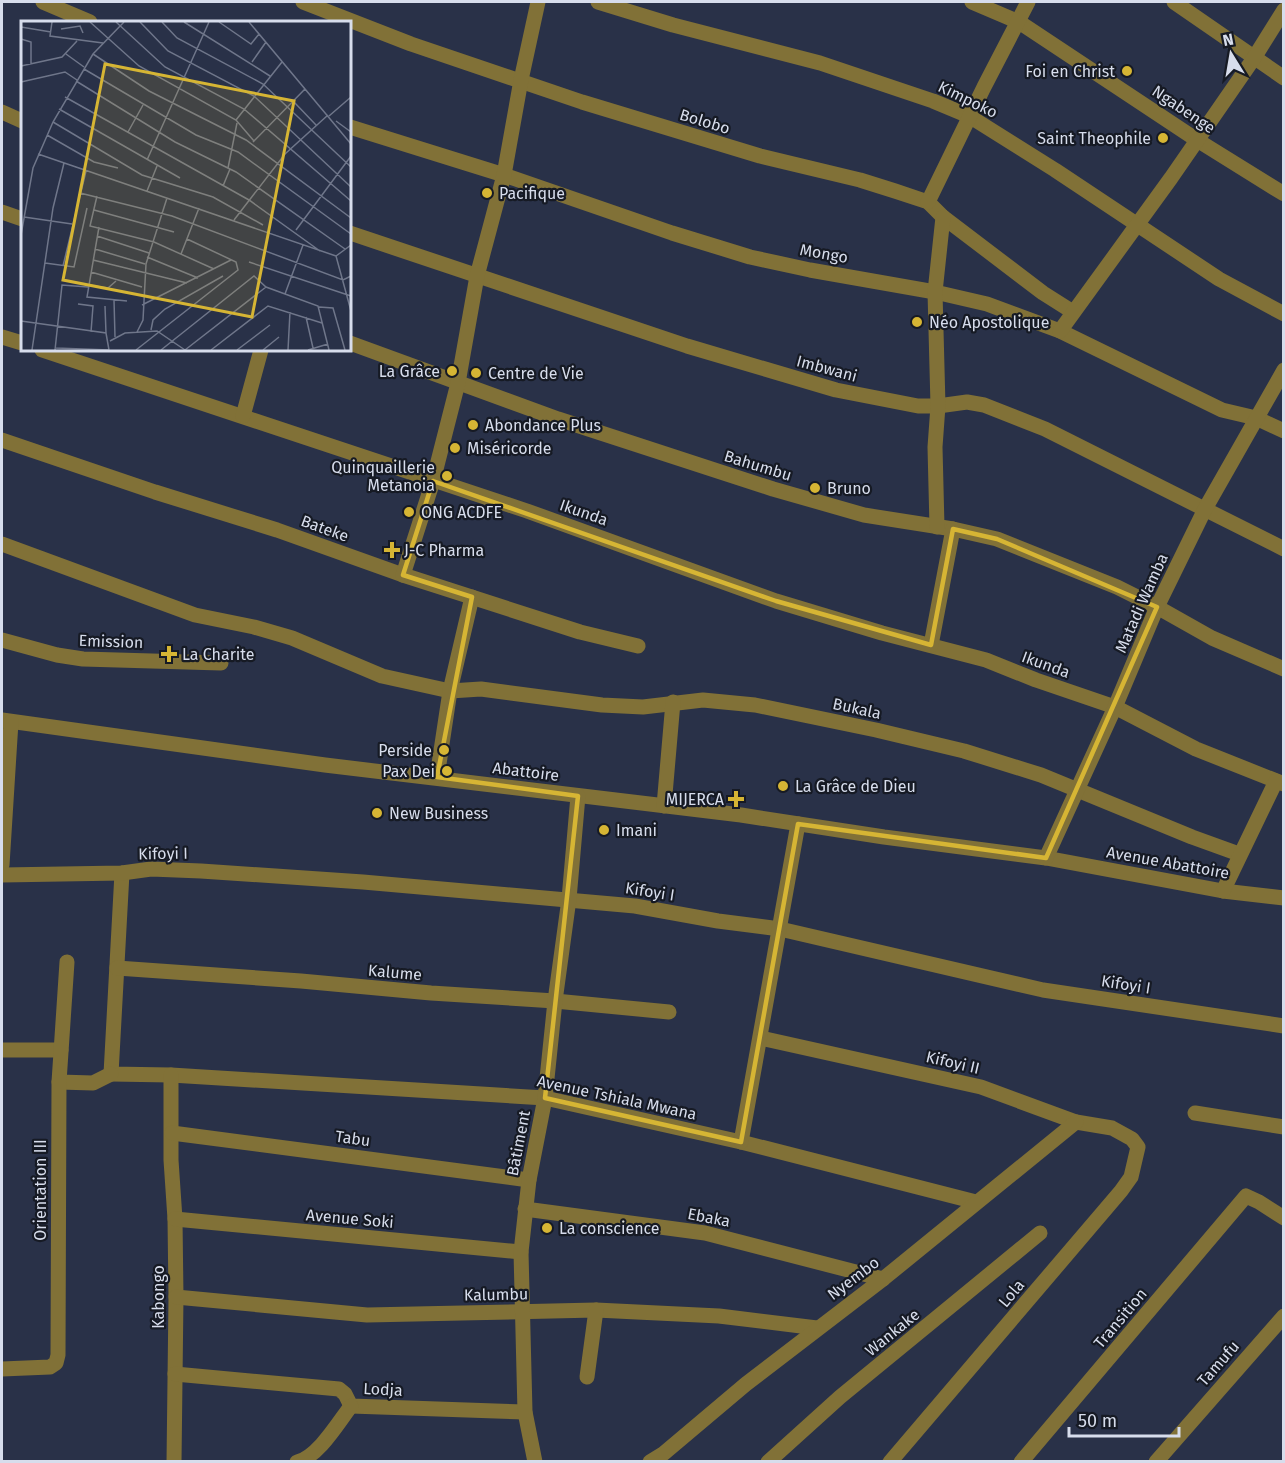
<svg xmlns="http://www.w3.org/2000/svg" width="1285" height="1463" font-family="'Fira Sans',sans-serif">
<rect width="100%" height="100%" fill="#293148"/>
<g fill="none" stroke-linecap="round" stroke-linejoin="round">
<!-- minor -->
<g stroke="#817137" stroke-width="15">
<polyline points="43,2 90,22"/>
<polyline points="303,2 411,44 582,102 760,156 860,180 895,191 928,202 943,217 1043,293 1073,312"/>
<polyline points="598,2 673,25 820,63 933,101 969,116 1055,170 1219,279 1284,314"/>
<polyline points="972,2 1019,22 1197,140 1284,194"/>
<polyline points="1174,2 1284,78"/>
<polyline points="2,112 22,121"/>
<polyline points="350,127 504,175 672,233 750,257 810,270 935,292 987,304 1060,331 1222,410 1256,418 1284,431"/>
<polyline points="928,202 984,87 1028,2"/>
<polyline points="2,212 22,219"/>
<polyline points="350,233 687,346 836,390 918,406 938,406 967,402 984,405 1045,429 1284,549"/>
<polyline points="1060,331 1171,178 1254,58 1284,10"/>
<polyline points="2,337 22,343"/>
<polyline points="350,343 558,419 773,489 864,515 953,529 997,539 1117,587 1157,607 1212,638 1284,669"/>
<polyline points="42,350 527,511 776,601 882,633 986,660 1036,680 1115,707 1196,749 1284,784"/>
<polyline points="243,416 261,350"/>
<polyline points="2,440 155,492 277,530 403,575 580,632 638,646"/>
<polyline points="937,527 935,447 938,406 935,292 943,217"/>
<polyline points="2,544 195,615 254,627 292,638 382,676 450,691 481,689 602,705 643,707 703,700 755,705 876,730 964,751 1041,775 1192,837 1239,854"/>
<polyline points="403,575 433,481 458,383 477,276 504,175 521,80 538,2"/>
<polyline points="2,640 57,655 83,659 221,663"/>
<polyline points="931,645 953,529"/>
<polyline points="2,720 325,765 741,815 884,837 1046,858 1223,891 1284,898"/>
<polyline points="437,777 450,691 472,597"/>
<polyline points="664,806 673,702"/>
<polyline points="1046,858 1115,707 1157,607 1205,509 1284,370"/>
<polyline points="2,865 11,722"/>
<polyline points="122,873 111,1074 171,1075 545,1098 741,1142 976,1202"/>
<polyline points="2,875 122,873 151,869 201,871 363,882 635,906 718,921 780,929 1043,990 1284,1026"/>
<polyline points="1223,891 1276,781"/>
<polyline points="117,968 301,981 431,993 555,1001 669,1012"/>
<polyline points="761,1038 981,1087 1076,1122 1112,1128 1132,1139 1138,1147 1131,1177 1121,1191 890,1462"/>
<polyline points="2,1050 61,1050"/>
<polyline points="171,1075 171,1160 175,1219 176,1297 174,1462"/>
<polyline points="59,1082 93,1083 111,1074"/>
<polyline points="1195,1113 1284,1127"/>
<polyline points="172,1133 529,1180"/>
<polyline points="741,1142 798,824"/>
<polyline points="525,1209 705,1233 883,1279"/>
<polyline points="175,1219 521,1252"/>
<polyline points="176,1297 367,1315 596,1310 719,1316 817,1328"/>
<polyline points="2,1369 50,1367 56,1363 58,1355 59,1082 67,962"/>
<polyline points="175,1374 339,1389 345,1394 351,1406 525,1412"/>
<polyline points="587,1377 596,1310"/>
<path d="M297,1462c21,-5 41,-39 54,-56"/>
<polyline points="535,1462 525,1412 521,1252 529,1180 545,1098 555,1001 569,899 578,796"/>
<polyline points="650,1462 663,1454 746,1384 883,1279 1076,1122"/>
<polyline points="768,1462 840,1397 1040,1233"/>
<polyline points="1021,1462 1246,1196 1259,1202 1284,1218"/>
<polyline points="1156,1462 1284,1316"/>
</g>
</g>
<!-- marked area -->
<path fill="none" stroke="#d6b534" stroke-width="4.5" stroke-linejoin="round" d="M433,481l343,120 155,44 22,-116 44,10 160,68 -111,251 -248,-34 -57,318 -196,-44 33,-302 -141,-19 35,-180 -69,-22z"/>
<!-- markers -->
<g fill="#d6b534" stroke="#161a24" stroke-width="2">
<circle cx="1127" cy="71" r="6"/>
<circle cx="1163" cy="138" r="6"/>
<circle cx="487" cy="193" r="6"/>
<circle cx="917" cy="322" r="6"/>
<circle cx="452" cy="371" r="6"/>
<circle cx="476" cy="373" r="6"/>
<circle cx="473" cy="425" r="6"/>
<circle cx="455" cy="448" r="6"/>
<circle cx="447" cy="476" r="6"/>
<circle cx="815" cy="488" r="6"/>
<circle cx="409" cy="512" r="6"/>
<path d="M389 541h6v6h6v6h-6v6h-6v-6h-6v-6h6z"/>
<path d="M166 645h6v6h6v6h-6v6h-6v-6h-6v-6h6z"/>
<circle cx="444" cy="750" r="6"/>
<circle cx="447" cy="771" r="6"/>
<circle cx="783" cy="786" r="6"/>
<path d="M733 790h6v6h6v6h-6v6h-6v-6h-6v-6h6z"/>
<circle cx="377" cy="813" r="6"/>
<circle cx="604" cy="830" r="6"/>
<circle cx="547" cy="1228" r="6"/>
</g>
<g text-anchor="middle" stroke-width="4.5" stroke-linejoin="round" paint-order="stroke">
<!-- poi labels -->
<g font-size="16" fill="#d7ddec" stroke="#161a24" text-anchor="start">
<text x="1115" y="77" text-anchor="end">Foi en Christ</text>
<text x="1151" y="144" text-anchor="end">Saint Theophile</text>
<text x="499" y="199">Pacifique</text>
<text x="929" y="328">Néo Apostolique</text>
<text x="440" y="377" text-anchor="end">La Grâce</text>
<text x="488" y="379">Centre de Vie</text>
<text x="485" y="431">Abondance Plus</text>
<text x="467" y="454">Miséricorde</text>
<text x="435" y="473" text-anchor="end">Quinquaillerie<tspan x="435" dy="18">Metanoia</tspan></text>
<text x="827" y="494">Bruno</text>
<text x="421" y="518">ONG ACDFE</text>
<text x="404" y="556">J-C Pharma</text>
<text x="182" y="660">La Charite</text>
<text x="432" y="756" text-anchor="end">Perside</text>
<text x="435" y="777" text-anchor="end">Pax Dei</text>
<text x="795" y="792">La Grâce de Dieu</text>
<text x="724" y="805" text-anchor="end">MIJERCA</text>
<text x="389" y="819">New Business</text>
<text x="616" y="836">Imani</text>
<text x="559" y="1234">La conscience</text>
</g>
<!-- street labels -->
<g font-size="16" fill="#d7ddec" stroke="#161a24">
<text transform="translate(968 99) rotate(26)" y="6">Kimpoko</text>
<text transform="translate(1184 109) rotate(34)" y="6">Ngabenge</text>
<text transform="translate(705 121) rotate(17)" y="6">Bolobo</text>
<text transform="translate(824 253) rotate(10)" y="6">Mongo</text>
<text transform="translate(827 368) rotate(15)" y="6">Imbwani</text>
<text transform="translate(758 465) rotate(17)" y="6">Bahumbu</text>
<text transform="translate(584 512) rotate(19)" y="6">Ikunda</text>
<text transform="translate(325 528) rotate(20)" y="6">Bateke</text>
<text transform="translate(1141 603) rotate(-66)" y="6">Matadi Wamba</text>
<text transform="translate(111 641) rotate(2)" y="6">Emission</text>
<text transform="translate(1046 664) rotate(20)" y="6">Ikunda</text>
<text transform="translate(857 708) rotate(12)" y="6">Bukala</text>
<text transform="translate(526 771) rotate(7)" y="6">Abattoire</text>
<text transform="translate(163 853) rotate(-1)" y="6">Kifoyi I</text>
<text transform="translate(1168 862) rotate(10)" y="6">Avenue Abattoire</text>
<text transform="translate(650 891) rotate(9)" y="6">Kifoyi I</text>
<text transform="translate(395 972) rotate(5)" y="6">Kalume</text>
<text transform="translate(1126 984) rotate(9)" y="6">Kifoyi I</text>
<text transform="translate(953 1062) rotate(13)" y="6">Kifoyi II</text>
<text transform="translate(617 1097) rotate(12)" y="6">Avenue Tshiala Mwana</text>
<text transform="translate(353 1138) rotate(8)" y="6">Tabu</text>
<text transform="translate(518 1143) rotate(-79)" y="6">Bâtiment</text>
<text transform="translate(40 1190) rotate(-90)" y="6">Orientation III</text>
<text transform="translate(709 1217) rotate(11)" y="6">Ebaka</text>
<text transform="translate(350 1218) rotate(5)" y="6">Avenue Soki</text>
<text transform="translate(853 1278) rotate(-37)" y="6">Nyembo</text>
<text transform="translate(1011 1293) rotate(-50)" y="6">Lola</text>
<text transform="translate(496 1294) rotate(-1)" y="6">Kalumbu</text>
<text transform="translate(158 1297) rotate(-90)" y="6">Kabongo</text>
<text transform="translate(1120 1318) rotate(-50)" y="6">Transition</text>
<text transform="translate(892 1332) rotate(-39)" y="6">Wankake</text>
<text transform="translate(1218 1363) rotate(-49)" y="6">Tamufu</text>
<text transform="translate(383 1389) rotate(3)" y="6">Lodja</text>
</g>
</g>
<!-- overview -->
<g transform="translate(21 21)">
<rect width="330" height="330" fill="#293148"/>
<path fill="none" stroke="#6f768a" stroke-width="1.5" d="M31,1l-2,14 53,7M69,1l49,44 97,54 18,21M95,1l49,45 79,42 107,92M119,1l28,29 86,45 97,91M141,1l15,16 86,46 88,83M163,1l86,54M198,1l32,22 8,-10M228,1l102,122M0,6l30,5M40,8l19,-3 3,7M0,18l10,3v23M45,33l18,13M72,33l56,37 97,49 105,78M231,41l14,-20M0,45l41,-9 15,-16M63,48l112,66 42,17 113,82M55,60l99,61 61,30 109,77M0,61l44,-10 12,8M44,76l184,103 71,51M273,81l22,23M38,88l121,69M308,95l22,-19M215,99l46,-58M315,100l15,11M32,101l89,53 71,22 50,28M107,111l15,-27M26,114l47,27 24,6M232,121l52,-53M17,133l298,102M126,139l62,-138M207,147l9,-45M202,165l7,-17M126,170l10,-25M59,172l92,23 171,64 8,-4M76,175l-7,30 64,16 60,27M73,189l80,22M3,196l48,7M213,199l51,-66 43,-39M78,206l-12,70 40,4M275,209l55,-74M0,214l12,-67 20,-46 40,-68 31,-32M76,215l52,17M74,228l50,15M160,233l18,-46M315,235l15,55M315,235l15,-11M126,236l51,21M72,239l94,23M228,241l102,34M24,242l29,4 13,-59M42,245l23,-95M70,251l51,15M67,264l20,3 8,-7M264,273l18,-49M93,279l1,37M57,283l15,2 -2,26M121,284l89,-45M84,285l1,27M298,286l14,1 12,42M285,296l7,31M0,300l85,12 3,17M130,309l2,-10 12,-11 58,-33M116,311l6,-12 3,-56 21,-66M89,320l15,-8 32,-2 28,19M35,327l53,2M11,329l21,-142 11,-45M34,329l7,-65 26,2M115,329l102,-80 -2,-8 -49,-23M140,329l93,-74 12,11 52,19 11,44M164,329l81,-63M190,329l57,-44 54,17M216,329l33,-25M242,329l16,-13M267,329l2,-38M287,329l20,-6"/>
<path fill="#d6b534" fill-opacity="0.15" stroke="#d6b534" stroke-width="3" d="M84,43l189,37 -42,216 -189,-37z"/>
<rect width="330" height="330" fill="none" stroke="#d7ddec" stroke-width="3"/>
</g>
<!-- border -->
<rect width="1285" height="1463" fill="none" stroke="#d7ddec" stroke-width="6"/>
<!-- north arrow -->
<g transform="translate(1231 54) rotate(349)" stroke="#161a24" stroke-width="4.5" paint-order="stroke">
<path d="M0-4.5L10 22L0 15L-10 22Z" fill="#d7ddec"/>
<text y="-9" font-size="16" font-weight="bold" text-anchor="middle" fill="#d7ddec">N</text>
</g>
<!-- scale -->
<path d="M1069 1427v9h110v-9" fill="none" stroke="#d7ddec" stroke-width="3"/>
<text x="1078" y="1427" font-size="18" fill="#d7ddec" stroke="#161a24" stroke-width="4.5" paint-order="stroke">50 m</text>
</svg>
